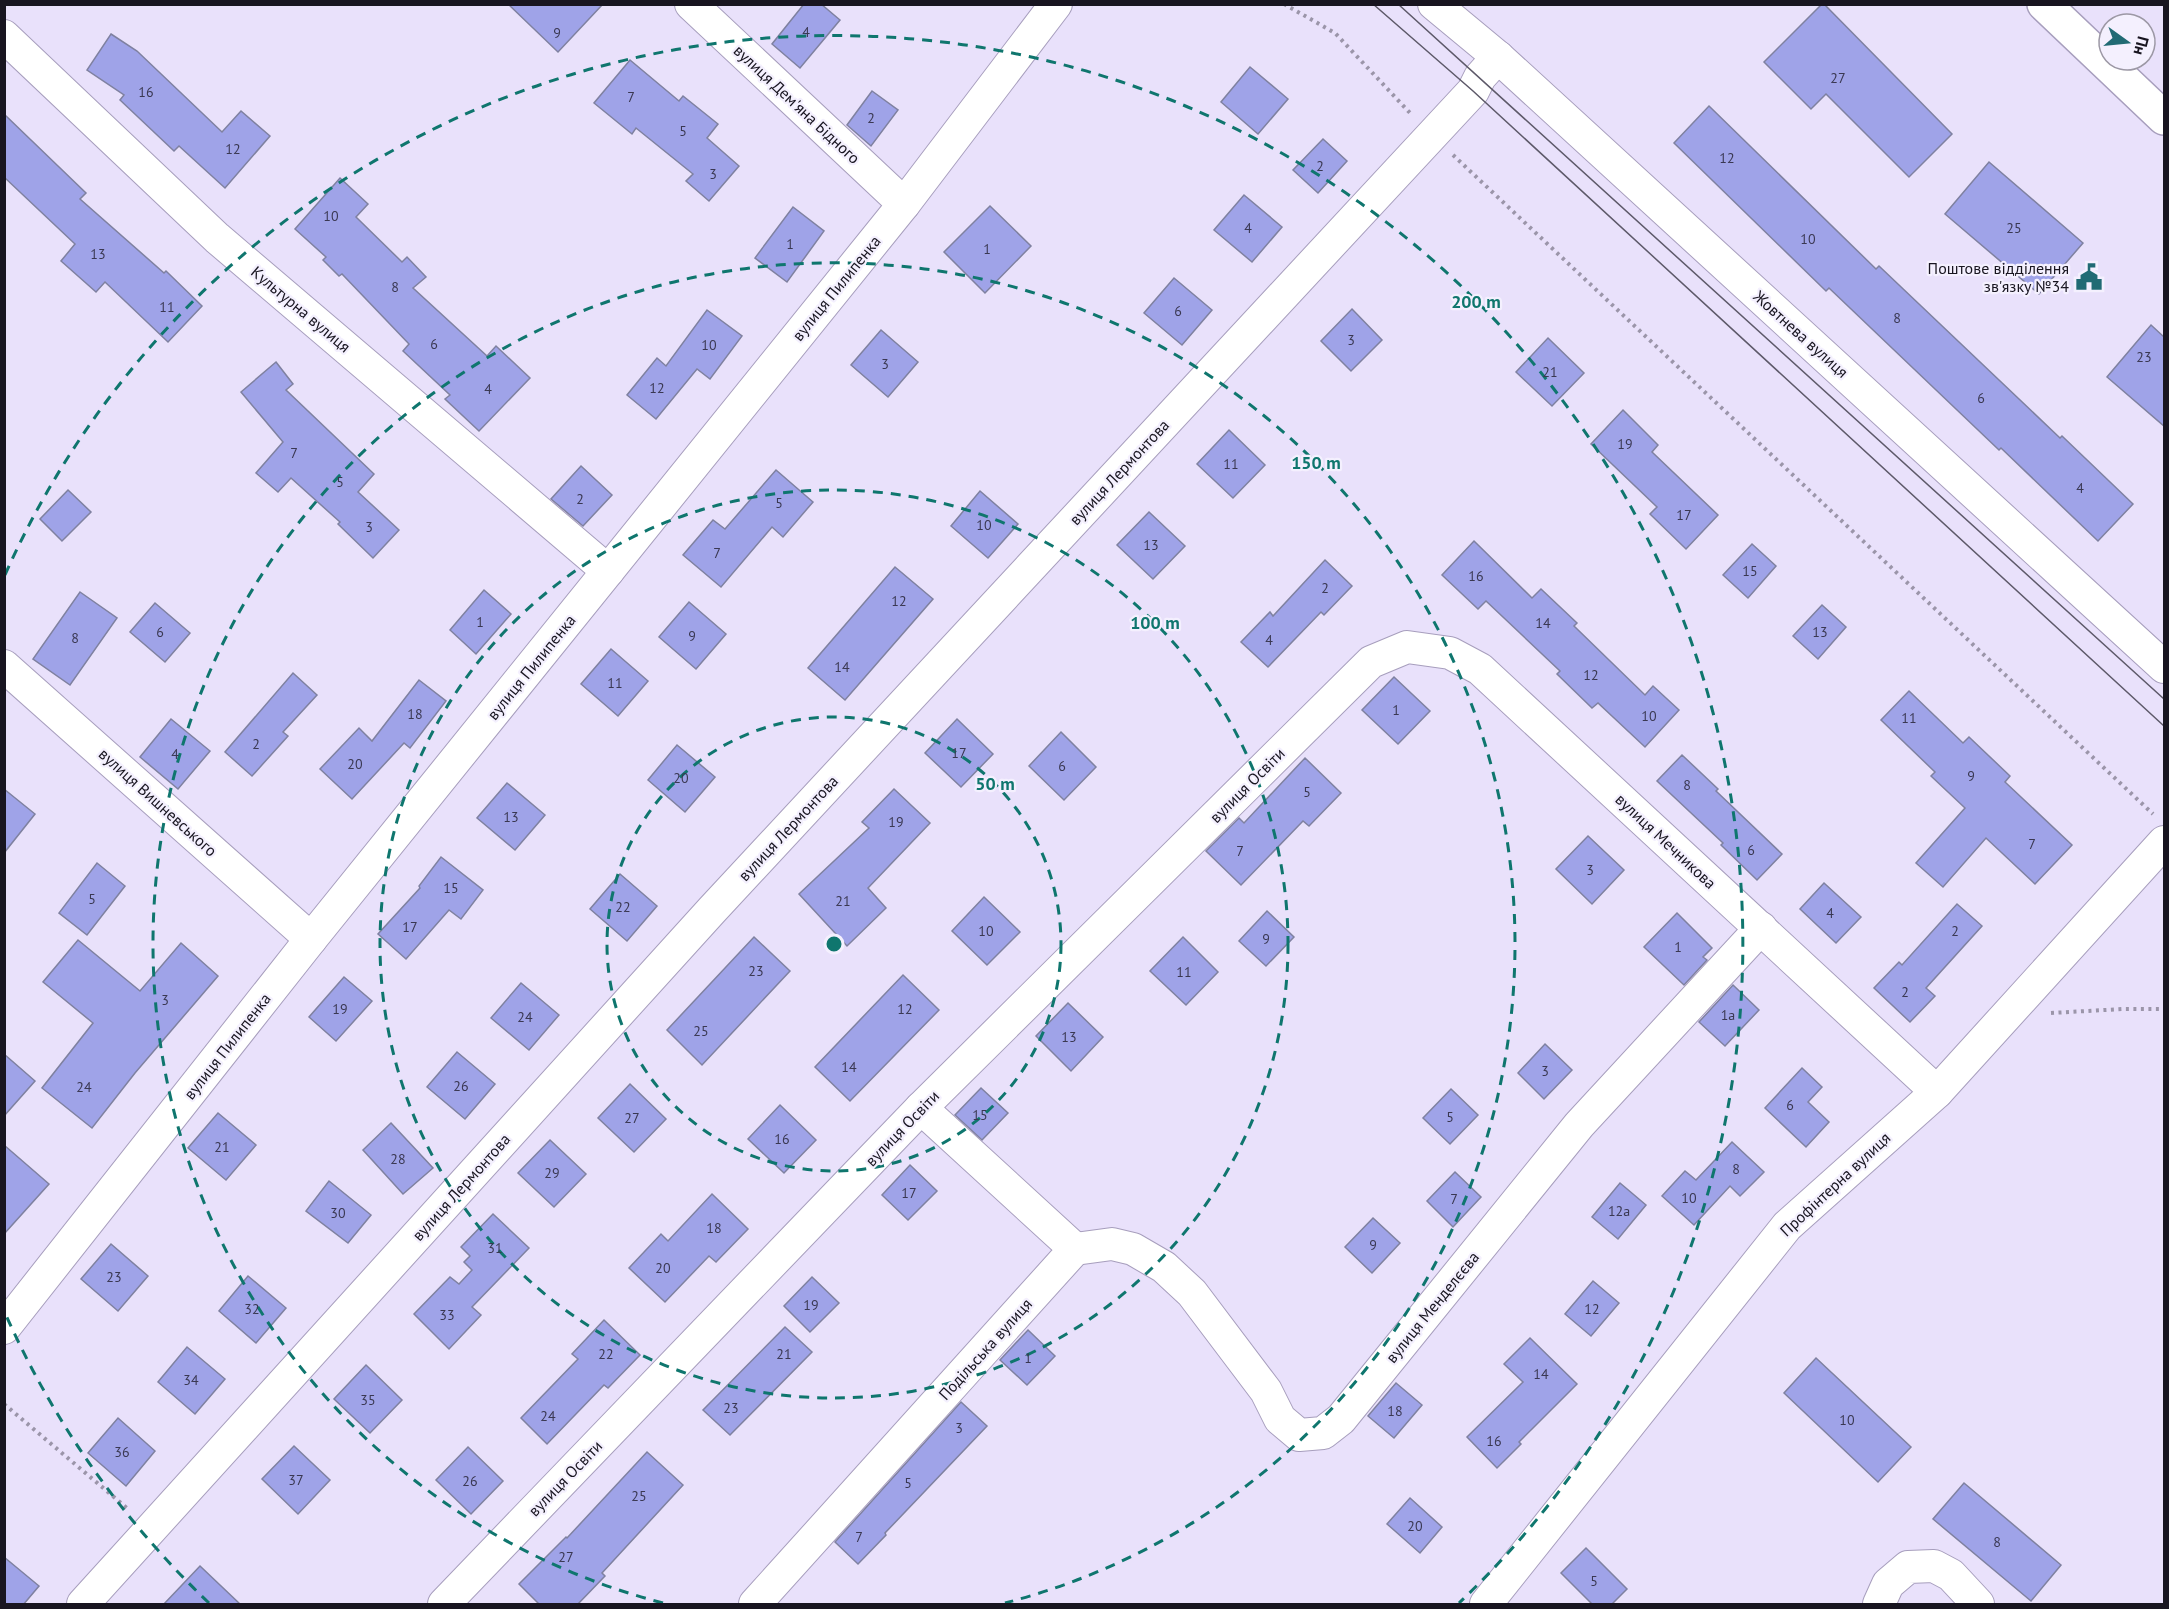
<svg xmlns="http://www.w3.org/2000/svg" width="2169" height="1609" font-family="'PT Sans',sans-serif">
<rect width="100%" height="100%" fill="#e9e1fb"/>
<!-- building -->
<g fill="#9fa3e8" stroke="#7f81a0" stroke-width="1.5">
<polygon points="508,4 603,4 558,52"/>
<polygon points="804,4 821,4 840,20 800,68 772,44"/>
<polygon points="1822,4 1824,4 1952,134 1909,177 1826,94 1811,109 1764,62"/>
<polygon points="111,34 137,51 222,132 241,111 270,136 225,188 179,146 174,151 120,100 124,95 87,70"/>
<polygon points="630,60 679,101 683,96 718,124 707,138 739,166 709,201 686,181 693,174 636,128 632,134 594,103"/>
<polygon points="1250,67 1288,99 1258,134 1221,102"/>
<polygon points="872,91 898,110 871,146 847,125"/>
<polygon points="1709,106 1876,269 1879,266 2060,438 2062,436 2133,504 2098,541 2001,448 1999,450 1829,288 1826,291 1674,143"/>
<polygon points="4,114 86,193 80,199 164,273 166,271 202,306 168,342 105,282 96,292 61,261 75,244 4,177"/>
<polygon points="1323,139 1347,161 1318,193 1293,170"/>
<polygon points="1989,162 2083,243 2039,294 1945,214"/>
<polygon points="340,178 368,204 356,217 402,262 407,257 426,277 413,288 487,356 496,346 530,378 479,431 445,399 450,395 403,351 409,344 342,274 339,276 323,260 326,257 295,229"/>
<polygon points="1244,195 1282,227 1252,262 1214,230"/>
<polygon points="990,206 1031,246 985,293 944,252"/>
<polygon points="793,207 824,231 787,282 755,258"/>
<polygon points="1174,278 1212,310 1182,345 1144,313"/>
<polygon points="1352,309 1382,340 1351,371 1321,341"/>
<polygon points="707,310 742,336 710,379 697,369 656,419 627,395 657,358 666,366"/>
<polygon points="2151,325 2164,337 2164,426 2107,377"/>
<polygon points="881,330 918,362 888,397 851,365"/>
<polygon points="1548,338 1584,373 1552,406 1516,372"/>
<polygon points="276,362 293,384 286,390 374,474 358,492 399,530 373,558 338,524 340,522 291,478 278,492 256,473 283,442 241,392"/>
<polygon points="1623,410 1658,445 1652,452 1718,515 1686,549 1650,514 1657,507 1591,444"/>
<polygon points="1229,430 1265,465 1233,498 1197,464"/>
<polygon points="581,466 612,495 583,526 551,499"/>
<polygon points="776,470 813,502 783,537 772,527 721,587 683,555 713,520 725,529"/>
<polygon points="68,490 91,512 62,541 40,519"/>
<polygon points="980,491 1018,524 988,558 951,526"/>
<polygon points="1149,512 1185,546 1153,579 1117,545"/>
<polygon points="1474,541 1532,598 1541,589 1577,623 1574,626 1645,695 1653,686 1679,710 1645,747 1598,703 1592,708 1557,674 1560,671 1486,601 1478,609 1442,575"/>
<polygon points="1752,544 1776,566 1748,598 1723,575"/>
<polygon points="1325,560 1352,586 1324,615 1321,612 1268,667 1241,642 1270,612 1273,616"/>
<polygon points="895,567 933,599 845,700 808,668"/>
<polygon points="484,590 511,614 476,654 450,630"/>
<polygon points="80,592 117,618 70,685 33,659"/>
<polygon points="689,602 726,634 696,669 659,637"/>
<polygon points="155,603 190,633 165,662 130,632"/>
<polygon points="1822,605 1846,627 1818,659 1793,636"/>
<polygon points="611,649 648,681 618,716 581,684"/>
<polygon points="293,673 317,695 283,732 288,736 252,776 225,752"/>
<polygon points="1394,677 1430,711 1398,744 1362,710"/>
<polygon points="419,680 446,701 410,748 404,743 352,799 320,769 359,728 372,741"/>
<polygon points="1909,691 1963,743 1969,737 2010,776 2005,782 2072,845 2035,884 1986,838 1943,887 1916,863 1965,808 1931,776 1935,772 1881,720"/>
<polygon points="171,719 210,751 178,789 140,757"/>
<polygon points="957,719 993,754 961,787 925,753"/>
<polygon points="1061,732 1096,767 1064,800 1029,766"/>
<polygon points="677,745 715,777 685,812 648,780"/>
<polygon points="1682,755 1718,789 1716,791 1782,854 1757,880 1721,845 1723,843 1657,781"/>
<polygon points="1305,758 1341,793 1309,826 1303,821 1241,885 1206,851 1239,818 1244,823"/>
<polygon points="507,783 545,815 515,850 477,818"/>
<polygon points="4,789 35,814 4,853"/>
<polygon points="894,789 930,823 868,888 886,908 847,946 799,894 869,828 862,822"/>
<polygon points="1588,836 1624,870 1592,904 1556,869"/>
<polygon points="441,857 483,890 461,919 449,910 406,959 378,934 420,888 419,886"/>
<polygon points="97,863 125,886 87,935 59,913"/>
<polygon points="620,874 657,906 627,941 590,909"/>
<polygon points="1824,883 1861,917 1836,943 1800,909"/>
<polygon points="984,897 1020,932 987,965 952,931"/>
<polygon points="1957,904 1982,926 1926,988 1935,996 1910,1022 1874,988 1899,962 1902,965"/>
<polygon points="1267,911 1294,937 1266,966 1239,941"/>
<polygon points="1677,913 1712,948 1703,957 1707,960 1684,985 1644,947"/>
<polygon points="754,937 790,971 702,1065 667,1030"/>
<polygon points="1183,937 1218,972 1186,1005 1150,971"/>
<polygon points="78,940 140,991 181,943 218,976 135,1073 92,1128 42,1088 93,1023 43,982"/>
<polygon points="903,975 939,1010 850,1101 815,1067"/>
<polygon points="344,977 372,1001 336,1041 309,1017"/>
<polygon points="521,983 559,1015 529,1050 491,1018"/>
<polygon points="1733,985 1759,1010 1725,1046 1699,1022"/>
<polygon points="1068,1003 1103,1037 1071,1071 1036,1036"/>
<polygon points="1545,1044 1572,1070 1544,1099 1518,1073"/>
<polygon points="457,1052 495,1084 465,1119 427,1087"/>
<polygon points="4,1054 35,1081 4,1116"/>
<polygon points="1802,1068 1822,1087 1808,1102 1829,1122 1806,1147 1765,1108"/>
<polygon points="630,1084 666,1119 634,1152 598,1118"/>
<polygon points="981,1088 1008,1113 982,1140 955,1115"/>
<polygon points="1451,1089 1478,1115 1450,1144 1423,1118"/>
<polygon points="780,1105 816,1140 784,1173 748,1139"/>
<polygon points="218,1113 256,1145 226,1180 188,1148"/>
<polygon points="391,1123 433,1168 403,1194 363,1150"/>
<polygon points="550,1140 586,1174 554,1207 518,1173"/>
<polygon points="1732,1142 1764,1172 1740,1196 1730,1186 1694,1225 1662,1196 1685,1171 1696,1180"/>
<polygon points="4,1145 49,1184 4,1234"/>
<polygon points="910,1165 937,1191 908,1220 882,1195"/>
<polygon points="1455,1172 1481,1197 1453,1227 1427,1201"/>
<polygon points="329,1181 371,1215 348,1243 306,1211"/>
<polygon points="1620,1183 1646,1205 1618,1239 1592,1217"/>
<polygon points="712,1194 748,1229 716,1262 709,1256 665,1302 629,1268 661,1234 668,1241"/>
<polygon points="493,1214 529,1248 472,1307 481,1315 449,1349 414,1314 450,1277 459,1284 472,1270 464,1262 470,1256 461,1247"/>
<polygon points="1373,1218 1400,1243 1372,1273 1345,1247"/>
<polygon points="111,1244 148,1276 118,1311 81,1279"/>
<polygon points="248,1276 286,1308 256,1343 219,1311"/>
<polygon points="812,1277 839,1303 810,1332 784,1306"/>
<polygon points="1593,1281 1619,1303 1591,1336 1565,1314"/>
<polygon points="604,1320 640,1355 608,1388 604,1385 547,1444 521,1418 578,1359 572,1354"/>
<polygon points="785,1327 812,1352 730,1435 703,1410"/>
<polygon points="1028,1330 1055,1356 1027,1385 1000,1360"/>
<polygon points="1530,1338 1577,1384 1519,1442 1521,1444 1497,1468 1467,1437 1523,1382 1504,1364"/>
<polygon points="187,1347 225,1379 195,1414 158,1382"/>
<polygon points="1816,1358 1911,1447 1878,1482 1784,1393"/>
<polygon points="366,1365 402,1400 370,1433 334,1399"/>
<polygon points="1396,1383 1422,1405 1394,1438 1368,1416"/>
<polygon points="961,1402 987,1426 885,1533 886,1535 858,1564 835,1542"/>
<polygon points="118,1418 155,1451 126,1486 88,1453"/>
<polygon points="294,1446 330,1480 298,1514 262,1479"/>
<polygon points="468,1447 503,1481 471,1514 436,1480"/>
<polygon points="647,1452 683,1485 602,1573 605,1576 577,1605 540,1605 519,1584 566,1537 567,1538"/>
<polygon points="1964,1483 2061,1565 2031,1601 1933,1519"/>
<polygon points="1410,1498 1442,1527 1420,1553 1387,1524"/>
<polygon points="1586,1548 1627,1589 1611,1605 1593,1605 1561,1573"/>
<polygon points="4,1557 39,1586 23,1605 4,1605"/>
<polygon points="200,1566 241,1605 163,1605"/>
</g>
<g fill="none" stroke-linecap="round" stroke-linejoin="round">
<defs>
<g id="minor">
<polyline points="691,4 904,204"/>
<polyline points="1434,4 1498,57 2164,667"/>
<polyline points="4,36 217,238 608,571"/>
<polyline points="4,666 311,939"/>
<polyline points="1075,1249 1112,1244 1133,1249 1164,1267 1192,1293 1266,1391 1280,1419 1299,1435 1323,1433 1341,1419 1579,1125 1761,928"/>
<polyline points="4,1328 311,939 904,204 1056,4"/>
<polyline points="83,1604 712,910 1473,91 1480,77 1498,57"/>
<polyline points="444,1604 921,1108 1371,662 1407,647 1450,653 1480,669 1937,1092"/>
<polyline points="755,1604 1075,1249 921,1108"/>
<polyline points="1486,1604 1787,1226 1937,1092 2164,842"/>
<polyline points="1879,1604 1888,1584 1908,1567 1934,1566 1951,1575 1978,1604"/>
</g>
<polyline id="major" points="2044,4 2164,118"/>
</defs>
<!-- minor casing -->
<use href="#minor" stroke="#a79ebd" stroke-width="34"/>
<!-- major casing -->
<use href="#major" stroke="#a79ebd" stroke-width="36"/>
<!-- path -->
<g stroke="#9b95a9" stroke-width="4" stroke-dasharray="3 4.5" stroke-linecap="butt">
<polyline points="1284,4 1335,33 1411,114"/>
<polyline points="1453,155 2153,814"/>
<polyline points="2051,1013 2123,1009 2164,1009"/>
<polyline points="4,1404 128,1509"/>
</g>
<!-- minor -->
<use href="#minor" stroke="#fff" stroke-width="32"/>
<!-- major -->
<use href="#major" stroke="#fff" stroke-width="33"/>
<!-- tram -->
<g stroke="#5d5969" stroke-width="1.5">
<polyline points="1373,4 1473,91 2164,726"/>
<polyline points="1398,4 2164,699"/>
</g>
</g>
<!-- distance rings -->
<g fill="none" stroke="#0f766e" stroke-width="3" stroke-dasharray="10 8">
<circle cx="834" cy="944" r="227"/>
<circle cx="834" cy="944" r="454"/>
<path d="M663 1603A681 681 0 1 1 1005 1603"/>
<path d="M209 1603A908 908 0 0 1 5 1313M5 575A908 908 0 1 1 1459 1603"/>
</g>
<!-- icons -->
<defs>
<symbol id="civic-bare" viewBox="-9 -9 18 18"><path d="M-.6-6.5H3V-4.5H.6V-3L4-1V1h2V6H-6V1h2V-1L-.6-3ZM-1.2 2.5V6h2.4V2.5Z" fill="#216b74" stroke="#f4f0fe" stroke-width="2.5" paint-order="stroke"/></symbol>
</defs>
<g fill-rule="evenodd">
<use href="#civic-bare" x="2070" y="258" width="38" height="38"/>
</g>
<g text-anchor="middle" stroke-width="4.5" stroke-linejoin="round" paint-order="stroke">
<!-- number labels -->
<g font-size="14" fill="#3a3852">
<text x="806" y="37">4</text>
<text x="557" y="38">9</text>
<text x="1838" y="83">27</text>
<text x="146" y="97">16</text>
<text x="631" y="102">7</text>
<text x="871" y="123">2</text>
<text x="683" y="136">5</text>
<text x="233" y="154">12</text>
<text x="1727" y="163">12</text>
<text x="1320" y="171">2</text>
<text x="713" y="179">3</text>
<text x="331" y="221">10</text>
<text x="1248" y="233">4</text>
<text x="2014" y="233">25</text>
<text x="1808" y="244">10</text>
<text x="790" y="249">1</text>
<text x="987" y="254">1</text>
<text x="98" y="259">13</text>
<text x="395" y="292">8</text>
<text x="167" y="312">11</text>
<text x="1178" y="316">6</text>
<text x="1897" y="323">8</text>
<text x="1351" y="345">3</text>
<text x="434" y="349">6</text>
<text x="709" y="350">10</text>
<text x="2144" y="362">23</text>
<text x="885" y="369">3</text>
<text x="1550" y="377">21</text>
<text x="657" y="393">12</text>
<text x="488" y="394">4</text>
<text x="1981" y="403">6</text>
<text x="1625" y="449">19</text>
<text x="294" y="458">7</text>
<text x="1231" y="469">11</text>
<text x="340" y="487">5</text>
<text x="2080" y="493">4</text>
<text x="580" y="504">2</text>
<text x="779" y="508">5</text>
<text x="1684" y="520">17</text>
<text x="984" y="530">10</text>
<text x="369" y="532">3</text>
<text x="1151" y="550">13</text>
<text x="717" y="558">7</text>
<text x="1750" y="576">15</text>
<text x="1476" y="581">16</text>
<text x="1325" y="593">2</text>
<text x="899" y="606">12</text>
<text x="480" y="627">1</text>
<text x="1543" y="628">14</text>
<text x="160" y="637">6</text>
<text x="1820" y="637">13</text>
<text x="692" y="641">9</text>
<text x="75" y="643">8</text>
<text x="1269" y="645">4</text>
<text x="842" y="672">14</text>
<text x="1591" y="680">12</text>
<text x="615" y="688">11</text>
<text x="1396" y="715">1</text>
<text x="415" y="719">18</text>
<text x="1649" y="721">10</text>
<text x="1909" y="723">11</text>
<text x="256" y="749">2</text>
<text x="959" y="758">17</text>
<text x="175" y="759">4</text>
<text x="355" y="769">20</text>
<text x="1062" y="771">6</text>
<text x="1971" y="781">9</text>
<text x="681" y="783">20</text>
<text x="1687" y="790">8</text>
<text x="1307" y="797">5</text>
<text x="511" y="822">13</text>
<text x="896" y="827">19</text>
<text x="2032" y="849">7</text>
<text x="1751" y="855">6</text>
<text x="1240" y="856">7</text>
<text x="1590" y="875">3</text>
<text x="451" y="893">15</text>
<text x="92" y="904">5</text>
<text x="843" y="906">21</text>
<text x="623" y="912">22</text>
<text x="1830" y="918">4</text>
<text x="410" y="932">17</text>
<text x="986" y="936">10</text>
<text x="1955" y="936">2</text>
<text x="1266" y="944">9</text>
<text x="1678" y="952">1</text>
<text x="756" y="976">23</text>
<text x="1184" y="977">11</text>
<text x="1905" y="997">2</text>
<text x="165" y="1005">3</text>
<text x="340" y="1014">19</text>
<text x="905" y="1014">12</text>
<text x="1728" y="1020">1а</text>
<text x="525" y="1022">24</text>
<text x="701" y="1036">25</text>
<text x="1069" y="1042">13</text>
<text x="849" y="1072">14</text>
<text x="1545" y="1076">3</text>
<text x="461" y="1091">26</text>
<text x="84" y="1092">24</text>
<text x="1790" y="1110">6</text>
<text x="980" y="1120">15</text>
<text x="1450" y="1122">5</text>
<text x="632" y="1123">27</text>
<text x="782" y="1144">16</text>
<text x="222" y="1152">21</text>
<text x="398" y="1164">28</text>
<text x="1736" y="1174">8</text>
<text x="552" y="1178">29</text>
<text x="909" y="1198">17</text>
<text x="1689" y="1203">10</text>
<text x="1454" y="1204">7</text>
<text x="1619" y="1216">12а</text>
<text x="338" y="1218">30</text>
<text x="714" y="1233">18</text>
<text x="1373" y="1250">9</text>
<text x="495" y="1253">31</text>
<text x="663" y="1273">20</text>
<text x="114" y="1282">23</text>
<text x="811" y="1310">19</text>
<text x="252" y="1314">32</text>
<text x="1592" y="1314">12</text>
<text x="447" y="1320">33</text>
<text x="606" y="1359">22</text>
<text x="784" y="1359">21</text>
<text x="1028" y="1363">1</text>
<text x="1541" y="1379">14</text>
<text x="191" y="1385">34</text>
<text x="368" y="1405">35</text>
<text x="731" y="1413">23</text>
<text x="1395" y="1416">18</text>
<text x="548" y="1421">24</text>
<text x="1847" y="1425">10</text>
<text x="959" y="1433">3</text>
<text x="1494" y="1446">16</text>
<text x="122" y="1457">36</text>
<text x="296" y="1485">37</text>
<text x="470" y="1486">26</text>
<text x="908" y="1488">5</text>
<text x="639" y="1501">25</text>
<text x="1415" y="1531">20</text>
<text x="859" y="1542">7</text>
<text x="1997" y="1547">8</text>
<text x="566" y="1562">27</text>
<text x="1594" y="1586">5</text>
</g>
<!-- street labels -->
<g font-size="16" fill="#181520" stroke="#f4f0fe">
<text transform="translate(797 104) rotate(43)" y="6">вулиця Дем'яна Бідного</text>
<text transform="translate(836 288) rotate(-51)" y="6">вулиця Пилипенка</text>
<text transform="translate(301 309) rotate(40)" y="6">Культурна вулиця</text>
<text transform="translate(1801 334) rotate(42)" y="6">Жовтнева вулиця</text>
<text transform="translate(1119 472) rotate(-47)" y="6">вулиця Лермонтова</text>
<text transform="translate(531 667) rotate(-51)" y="6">вулиця Пилипенка</text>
<text transform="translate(1247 785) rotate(-45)" y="6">вулиця Освіти</text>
<text transform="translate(158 802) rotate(42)" y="6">вулиця Вишневського</text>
<text transform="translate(788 828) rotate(-47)" y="6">вулиця Лермонтова</text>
<text transform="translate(1666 841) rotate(43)" y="6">вулиця Мечникова</text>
<text transform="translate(227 1046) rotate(-52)" y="6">вулиця Пилипенка</text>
<text transform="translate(902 1128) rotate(-46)" y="6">вулиця Освіти</text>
<text transform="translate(1835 1184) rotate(-43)" y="6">Профінтерна вулиця</text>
<text transform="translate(461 1187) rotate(-48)" y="6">вулиця Лермонтова</text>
<text transform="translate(1432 1307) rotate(-51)" y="6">вулиця Менделєєва</text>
<text transform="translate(985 1349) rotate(-48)" y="6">Подільська вулиця</text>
<text transform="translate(565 1478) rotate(-46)" y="6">вулиця Освіти</text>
</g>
<!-- poi labels -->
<g font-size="16" fill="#181520" stroke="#f4f0fe" text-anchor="end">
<text x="2069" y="274">Поштове відділення<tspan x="2069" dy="18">зв'язку №34</tspan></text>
</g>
</g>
<circle cx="834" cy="944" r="9" fill="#0f766e" stroke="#f4f0fe" stroke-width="3"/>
<g font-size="18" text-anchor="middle" font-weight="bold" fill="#0f766e" stroke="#f4f0fe" stroke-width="4.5" stroke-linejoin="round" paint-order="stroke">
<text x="1476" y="308">200 m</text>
<text x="1316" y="469">150 m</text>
<text x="1155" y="629">100 m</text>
<text x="995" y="790">50 m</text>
</g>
<!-- border -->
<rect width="2169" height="1609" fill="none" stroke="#181520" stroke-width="12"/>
<!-- north arrow -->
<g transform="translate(2127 42) rotate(105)"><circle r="28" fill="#f4f0fe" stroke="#9c98a5" stroke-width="1.5"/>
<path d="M0-4.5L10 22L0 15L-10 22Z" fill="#216b74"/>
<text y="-9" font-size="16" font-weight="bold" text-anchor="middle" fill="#181520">Пн</text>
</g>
</svg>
